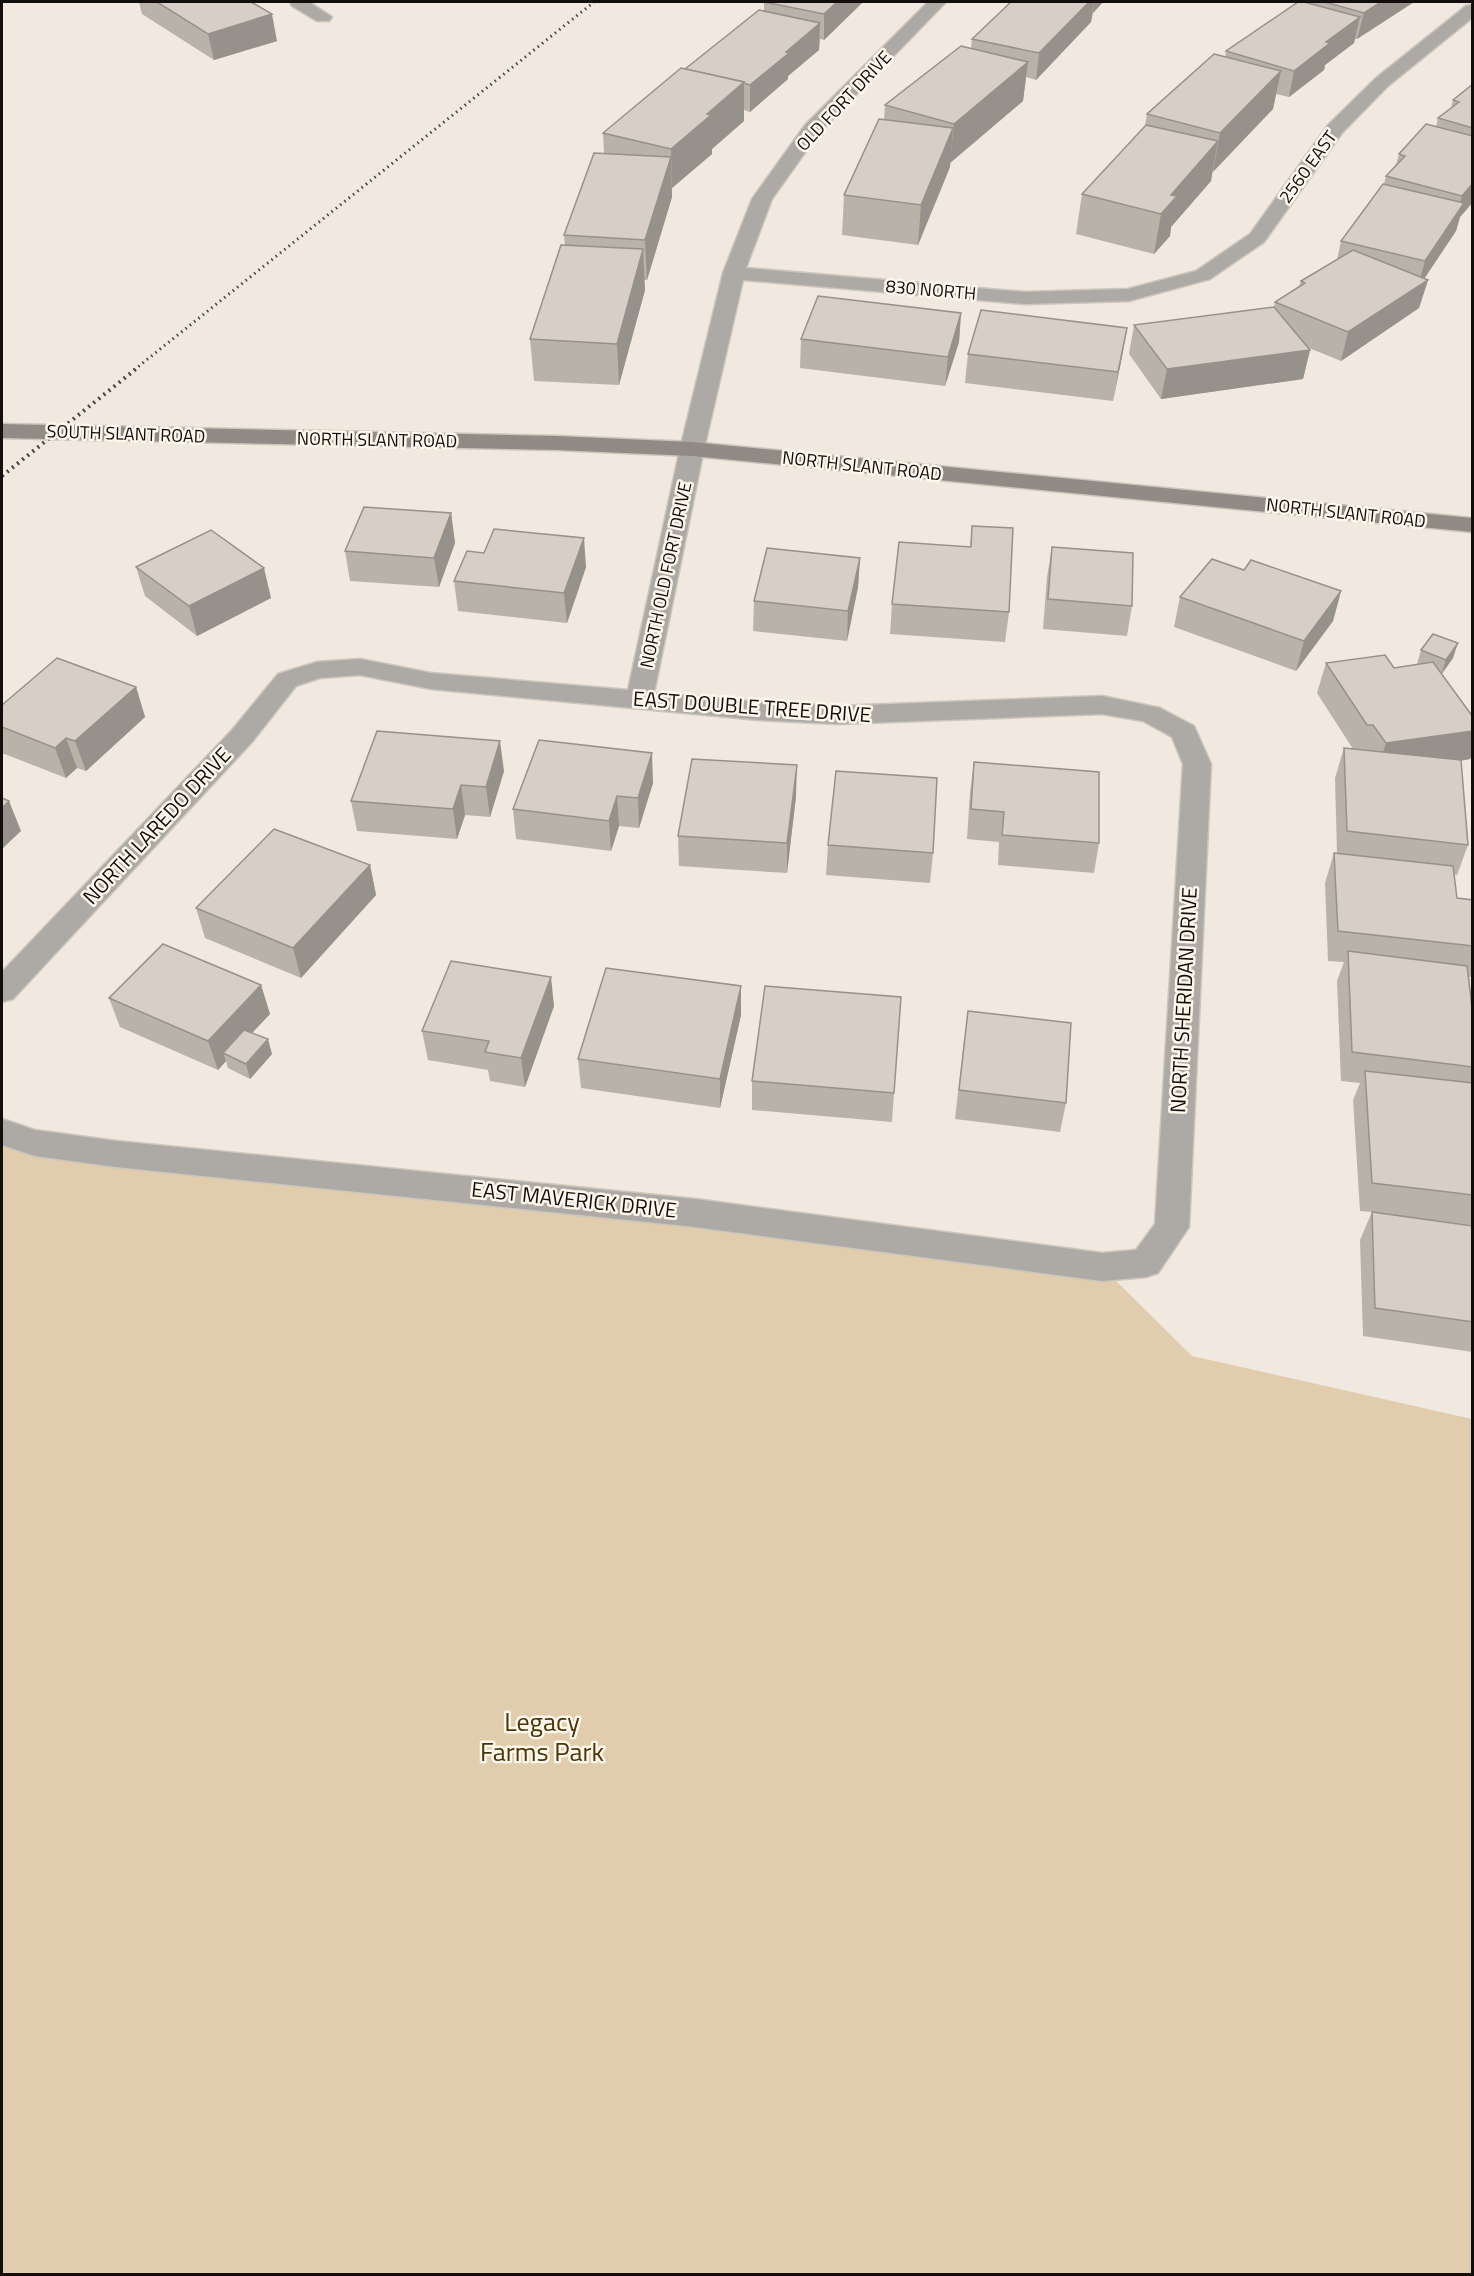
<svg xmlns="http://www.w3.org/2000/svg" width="1474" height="2276" font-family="'Titillium Web',sans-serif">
<rect width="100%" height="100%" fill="#f1e9df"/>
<!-- green -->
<polygon fill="#e1ccad" points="2,1130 35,1143 1102,1267 1192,1356 1472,1419 1472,2274 2,2274"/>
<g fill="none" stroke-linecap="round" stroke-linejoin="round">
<defs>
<g id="street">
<polygon points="290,2 309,2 332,17 329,21 317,21 292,6"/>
<polygon points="928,2 946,2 819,133 772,199 746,268 1025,292 1128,289 1196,271 1250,234 1328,125 1376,78 1466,6 1472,5 1472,18 1388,86 1342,133 1264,242 1210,279 1129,301 1025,304 743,280 704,449 654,693 759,702 838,706 1102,696 1160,708 1194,726 1211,764 1189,1227 1158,1273 1146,1277 1102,1281 695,1227 116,1167 35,1156 2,1145 2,1119 35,1130 116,1141 695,1199 1102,1253 1136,1250 1155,1224 1183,764 1172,737 1143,721 1102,714 838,724 759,720 431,689 360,675 320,678 296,686 252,742 13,999 2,1002 2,972 232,730 278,674 317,662 360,659 431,673 628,690 680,449 723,273 752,199 805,125"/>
</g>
<polygon id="secondary" points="2,424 557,436 692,442 1472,518 1472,532 692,456 557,450 2,438"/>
</defs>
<!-- street casing -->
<use href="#street" stroke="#cdc6bd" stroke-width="3"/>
<!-- secondary casing -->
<use href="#secondary" stroke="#cdc6bd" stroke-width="3"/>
<!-- street -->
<use href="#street" fill="#adaaa6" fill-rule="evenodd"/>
<!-- secondary -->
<use href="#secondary" fill="#908b85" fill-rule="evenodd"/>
<!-- rail-far1 -->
<polyline stroke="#4a4641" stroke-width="3" stroke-dasharray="1.5 4" stroke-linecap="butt" points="134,370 594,2"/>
<!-- rail -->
<polyline stroke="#4a4641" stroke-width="4" stroke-dasharray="2 4.5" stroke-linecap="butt" points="2,476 136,369"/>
</g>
<!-- wall -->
<g fill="#b9b2a9">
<polygon points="139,2 251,2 277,41 214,60 142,14"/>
<polygon points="764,2 863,2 824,40 820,39 819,50 788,76 788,79 750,112 744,110 744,121 712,149 712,154 672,188 672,197 647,280 644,280 645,290 619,385 534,381 530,339 565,245 564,235 604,153 603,133 685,69 764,11"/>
<polygon points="1011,2 1103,2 1093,13 1091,22 1036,80 1026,77 1023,101 950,163 950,167 918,245 842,235 844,195 884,120 885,105 971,48 972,39"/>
<polygon points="1298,2 1414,2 1357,39 1355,39 1354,43 1325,65 1324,70 1289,97 1276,94 1273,109 1212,172 1211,181 1171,227 1170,236 1154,254 1076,234 1082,194 1145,126 1147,114 1225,57 1226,51"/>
<polygon points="1473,84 1473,202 1460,217 1456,231 1424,279 1428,280 1419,308 1341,361 1309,348 1310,350 1303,379 1161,399 1129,354 1134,325 1274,307 1275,302 1299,287 1301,281 1337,260 1341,241 1384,184 1386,176 1396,165 1399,154 1436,127 1438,118 1451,108 1453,100"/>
<polygon points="961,313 959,342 945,386 800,368 801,339"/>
<polygon points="1127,328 1113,401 965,383 968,354"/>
<polygon points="451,513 455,543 439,587 350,581 345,551"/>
<polygon points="972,526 1009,612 1005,642 890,634 892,604 970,547"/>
<polygon points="1052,547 1132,606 1127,636 1043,629 1047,577"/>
<polygon points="484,553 586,567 567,623 458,611 454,581"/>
<polygon points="860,558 858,587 847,641 753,631 754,601"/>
<polygon points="136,567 271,598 197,636 145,596"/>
<polygon points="1244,570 1341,591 1333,621 1296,671 1174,627 1180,597"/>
<polygon points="1421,650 1453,658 1441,674 1473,717 1473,753 1470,759 1461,761 1468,845 1457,875 1454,874 1457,898 1473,900 1473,977 1469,977 1473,1016 1473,1079 1471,1083 1473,1083 1473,1225 1398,1216 1473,1226 1473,1352 1363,1336 1360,1240 1372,1212 1360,1211 1353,1100 1360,1083 1341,1081 1337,981 1344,962 1328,961 1325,883 1334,853 1337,854 1335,778 1344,748 1353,749 1317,693 1326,663 1394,668 1417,664"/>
<polygon points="136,687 145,717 86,771 77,768 66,778 2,753 2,705"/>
<polygon points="974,762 1099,843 1094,873 998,865 999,842 967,839 970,792"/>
<polygon points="504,771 490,817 465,815 457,839 357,831 351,801"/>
<polygon points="653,783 639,828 619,826 611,851 516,839 513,809"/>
<polygon points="796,796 787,873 679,866 678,836"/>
<polygon points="828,845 933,853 930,883 826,875"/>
<polygon points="370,865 376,895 301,978 205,938 196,908"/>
<polygon points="261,985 270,1014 252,1033 272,1054 250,1079 228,1068 226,1061 218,1070 120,1027 109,998"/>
<polygon points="741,986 741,1015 720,1108 581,1088 578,1059"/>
<polygon points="554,1006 525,1087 490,1081 488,1070 428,1060 422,1031"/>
<polygon points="964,1040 1066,1103 1060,1132 955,1119"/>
<polygon points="752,1081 894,1093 892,1122 752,1110"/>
</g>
<!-- shaded-wall -->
<g fill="#96918a">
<polygon points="837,2 863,2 824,40 824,14"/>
<polygon points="1089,2 1094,2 1091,22 1036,80 1039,53"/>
<polygon points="1094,2 1103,2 1093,13"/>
<polygon points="1381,2 1414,2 1357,39 1364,13"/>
<polygon points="272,14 277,41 214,60 208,34"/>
<polygon points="1360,17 1354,43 1325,65 1324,70 1289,97 1294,71 1326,42"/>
<polygon points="820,23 819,50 788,76 788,79 750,112 750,85 786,52"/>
<polygon points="1028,62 1023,101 950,163 954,124"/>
<polygon points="1281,71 1273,109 1213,172 1220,133"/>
<polygon points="744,82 744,121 712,149 712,154 672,188 671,149 707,114"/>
<polygon points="953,128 950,167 918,245 921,205"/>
<polygon points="1218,141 1211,181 1171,227 1170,236 1154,254 1161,214 1171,195"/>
<polygon points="671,157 672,197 647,280 645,240"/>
<polygon points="1473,183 1473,202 1460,217 1456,231 1420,285 1428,280 1419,308 1341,361 1348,332 1418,286 1425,261 1457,213 1462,196"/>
<polygon points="643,249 645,290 619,385 617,344"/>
<polygon points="961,313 959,342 945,386 948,357"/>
<polygon points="1127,328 1122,357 1113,401 1118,372"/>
<polygon points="1310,350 1303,379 1161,399 1167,369"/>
<polygon points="451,513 455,543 439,587 434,558"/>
<polygon points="584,538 586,567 567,623 564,593"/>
<polygon points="860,558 858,587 847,641 848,611"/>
<polygon points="264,568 271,598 197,636 189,606"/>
<polygon points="1341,591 1333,621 1296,671 1304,641"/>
<polygon points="1458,643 1453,658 1441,675 1446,660"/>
<polygon points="136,687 145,717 86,771 75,741"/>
<polygon points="1473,731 1473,753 1470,759 1376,774 1386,743"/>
<polygon points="66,738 77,768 66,778 55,748"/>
<polygon points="500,741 504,771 490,817 486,787"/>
<polygon points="652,753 653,783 639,828 638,798"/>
<polygon points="797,765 796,796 787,873 787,843"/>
<polygon points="461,785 465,815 457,839 453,809"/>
<polygon points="617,796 619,826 611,851 609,821"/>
<polygon points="9,801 21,831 2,849 2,808"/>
<polygon points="370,865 376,895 301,978 293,948"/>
<polygon points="551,977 554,1006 525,1087 521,1058"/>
<polygon points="261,985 270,1014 230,1056 223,1053 226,1061 218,1070 208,1041"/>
<polygon points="741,986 741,1015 720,1108 720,1079"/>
<polygon points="268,1039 272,1054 250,1079 246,1064"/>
</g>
<!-- building -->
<g fill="#d7cfc5" stroke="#96918a" stroke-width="1.5">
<polygon points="157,2 251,2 272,14 208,34"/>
<polygon points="764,2 837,2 824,14"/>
<polygon points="1011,2 1089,2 1039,53 972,39"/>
<polygon points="1298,2 1304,2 1360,17 1326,42 1330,43 1294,71 1226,51"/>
<polygon points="1325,2 1381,2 1364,13"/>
<polygon points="759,10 820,23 786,52 789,53 750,85 743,83 744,82 685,69"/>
<polygon points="961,46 1028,62 954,124 885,105"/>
<polygon points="1214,54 1281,71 1220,133 1147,114"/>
<polygon points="681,68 744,82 707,114 711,115 671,149 603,133"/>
<polygon points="1473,84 1473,128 1438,118 1459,102 1453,100"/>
<polygon points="879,119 953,128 921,205 844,195"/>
<polygon points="1426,124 1473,136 1473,183 1462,196 1386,176 1405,156 1399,154"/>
<polygon points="1146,125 1218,141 1171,195 1177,196 1161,214 1082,194"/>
<polygon points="594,153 671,157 645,240 564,235"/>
<polygon points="1383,184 1464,203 1425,261 1341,241"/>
<polygon points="561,245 643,249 617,344 530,339"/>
<polygon points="1353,250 1428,280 1348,332 1275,302 1305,283 1301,281"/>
<polygon points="818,296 961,313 948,357 801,339"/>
<polygon points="1274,307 1310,350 1167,369 1134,325"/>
<polygon points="981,310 1127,328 1118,372 968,354"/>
<polygon points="364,507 451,513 434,558 345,551"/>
<polygon points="972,526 1013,528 1009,612 892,604 899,542 971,547"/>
<polygon points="494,529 584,538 564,593 454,581 467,551 484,553"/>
<polygon points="211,530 264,568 189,606 136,567"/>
<polygon points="1052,547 1133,553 1132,606 1048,599"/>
<polygon points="767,548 860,558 848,611 754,601"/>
<polygon points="1212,559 1244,570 1251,560 1341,591 1304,641 1180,597"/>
<polygon points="1433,634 1458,643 1446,660 1421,650"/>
<polygon points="1385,655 1394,668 1433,662 1473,717 1473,731 1386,743 1373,725 1367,725 1326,663"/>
<polygon points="57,658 136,687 75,741 66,738 55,748 2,727 2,705"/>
<polygon points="377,731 500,741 486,787 461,785 453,809 351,801"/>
<polygon points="539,740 652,753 638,798 617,796 609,821 513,809"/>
<polygon points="1344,748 1461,760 1468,845 1347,831"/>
<polygon points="692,759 797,765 787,843 678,836"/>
<polygon points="974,762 1099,772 1099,843 1002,835 1004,812 971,809"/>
<polygon points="836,771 937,778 933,853 828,845"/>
<polygon points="2,798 9,801 2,808"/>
<polygon points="274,829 370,865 293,948 196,908"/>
<polygon points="1334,853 1453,866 1457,898 1473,900 1473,946 1338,931"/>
<polygon points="163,944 261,985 208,1041 109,998"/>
<polygon points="1348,951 1467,966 1473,1016 1473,1067 1352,1052"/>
<polygon points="451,961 551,977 521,1058 485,1052 489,1041 422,1031"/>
<polygon points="606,968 741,986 720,1079 578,1059"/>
<polygon points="765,986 901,997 894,1093 752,1081"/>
<polygon points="968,1011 1071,1023 1066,1103 959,1090"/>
<polygon points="244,1030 268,1039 246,1064 223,1053"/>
<polygon points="1365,1071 1473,1083 1473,1195 1372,1183"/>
<polygon points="1372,1212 1473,1226 1473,1322 1375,1308"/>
</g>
<g text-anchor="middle" stroke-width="5" stroke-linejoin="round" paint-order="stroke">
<!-- far-street labels -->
<g font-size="18" fill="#110e0b" stroke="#fef7ec">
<text transform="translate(844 101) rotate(-47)" y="6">OLD FORT DRIVE</text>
<text transform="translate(1308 167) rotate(-54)" y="6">2560 EAST</text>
<text transform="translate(931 290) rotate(5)" y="6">830 NORTH</text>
<text transform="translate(126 434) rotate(2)" y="6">SOUTH SLANT ROAD</text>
<text transform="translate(377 440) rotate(1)" y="6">NORTH SLANT ROAD</text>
<text transform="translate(862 466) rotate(6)" y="6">NORTH SLANT ROAD</text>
<text transform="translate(1346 513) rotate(6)" y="6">NORTH SLANT ROAD</text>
<text transform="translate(666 575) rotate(-78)" y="6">NORTH OLD FORT DRIVE</text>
</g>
<!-- street labels -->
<g font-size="21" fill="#110e0b" stroke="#fef7ec">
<text transform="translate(752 707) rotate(4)" y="7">EAST DOUBLE TREE DRIVE</text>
<text transform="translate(157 826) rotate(-47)" y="7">NORTH LAREDO DRIVE</text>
<text transform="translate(1184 1000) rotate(-87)" y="7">NORTH SHERIDAN DRIVE</text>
<text transform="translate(574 1200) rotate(6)" y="7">EAST MAVERICK DRIVE</text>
</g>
<!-- near-park labels -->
<g font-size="26" fill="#4b3409" stroke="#fef7ec">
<text x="542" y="1731">Legacy<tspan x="542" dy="30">Farms Park</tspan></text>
</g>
</g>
<!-- border -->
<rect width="1474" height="2276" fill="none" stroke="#110e0b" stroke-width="6"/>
</svg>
